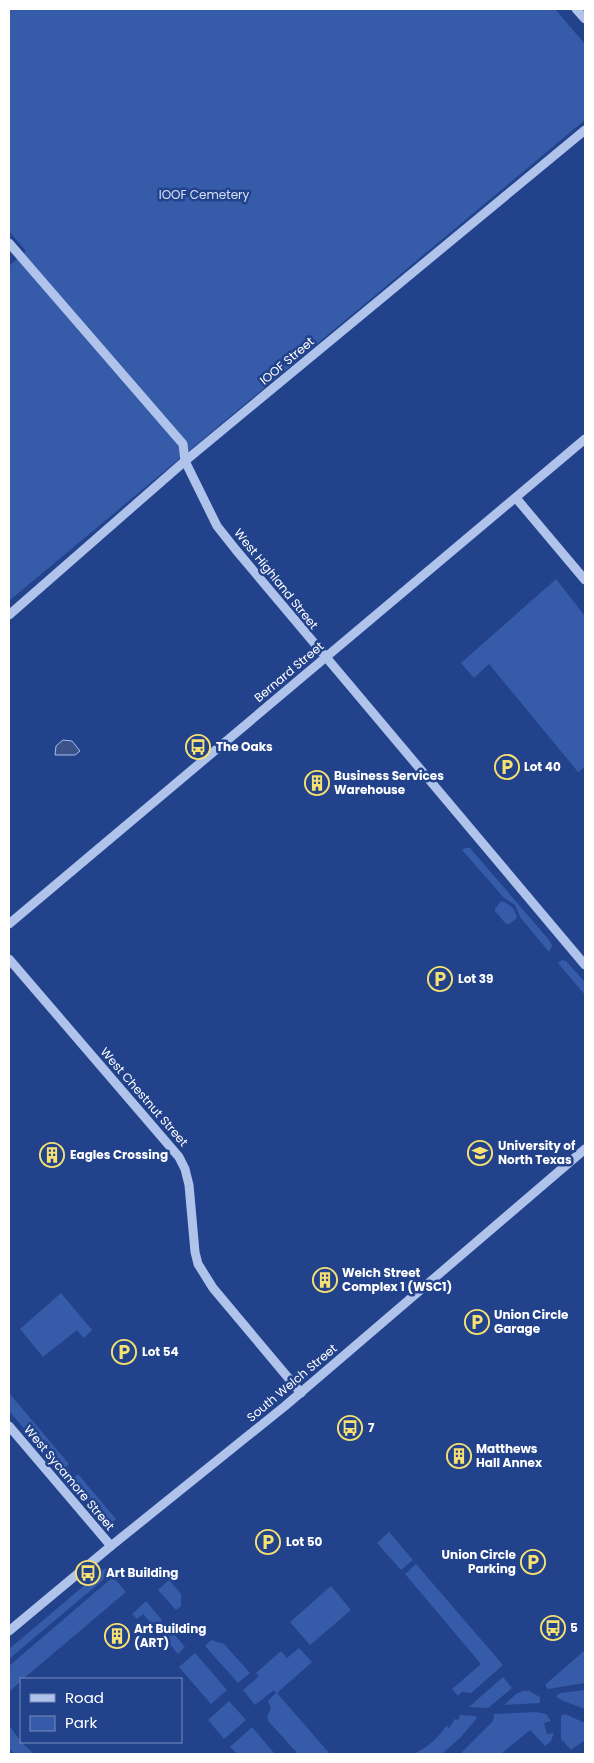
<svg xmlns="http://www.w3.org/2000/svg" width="594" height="1763" font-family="Poppins,sans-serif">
<rect width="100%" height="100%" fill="#22428c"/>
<!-- green -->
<g fill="#355ba9">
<polygon points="9,9 555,9 585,44 585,120 9,601 9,266 26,251 9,231"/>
<polygon points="556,579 585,616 585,767 578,772 489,664 474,678 461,663"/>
<polygon points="466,848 470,848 550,941 552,946 549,952 520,917 515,905 504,898 462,850"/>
<path d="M501,901c9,3 14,7 16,17l-8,6h-3l-11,-13v-2z"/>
<polygon points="562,960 566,961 585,982 585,995 558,963"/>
<polygon points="61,1293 92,1330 84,1338 77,1330 43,1357 20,1329"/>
<polygon points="9,1393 69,1464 63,1470 57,1467 9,1411"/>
<polygon points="78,1474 116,1519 108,1526 100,1519 71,1484 72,1479"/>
<polygon points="389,1532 413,1560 401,1570 377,1543"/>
<polygon points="416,1564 503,1665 471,1693 462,1692 458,1696 452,1689 481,1664 405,1574"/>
<polygon points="105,1568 110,1574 9,1659 9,1649"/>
<polygon points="113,1577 126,1592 23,1679 21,1679 21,1681 9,1692 9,1666"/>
<polygon points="169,1580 181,1594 181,1606 176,1610 158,1590"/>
<polygon points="331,1586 351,1610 310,1645 290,1622"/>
<polygon points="146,1601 162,1620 154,1627 143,1614 137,1619 132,1614"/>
<polygon points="169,1628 185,1647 178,1654 162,1635"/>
<polygon points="211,1640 224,1644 250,1673 238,1683 205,1646"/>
<polygon points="299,1648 312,1662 277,1693 330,1754 298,1754 269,1722 267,1716 271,1709 268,1701 276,1693 274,1690 255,1705 243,1690 259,1676 256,1673 281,1651 287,1658"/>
<polygon points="585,1650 585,1683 548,1689 546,1687 546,1684"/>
<polygon points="195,1653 227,1690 211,1704 179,1667"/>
<polygon points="503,1677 512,1688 488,1708 469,1707"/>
<polygon points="585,1690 585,1709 561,1700 556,1696 560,1693"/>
<polygon points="523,1691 529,1691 540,1697 540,1703 504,1705 516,1694"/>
<polygon points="229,1701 246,1720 224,1739 208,1720"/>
<polygon points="536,1712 546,1714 551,1721 544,1723 547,1734 554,1733 551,1741 545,1746 530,1730 501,1754 460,1754 493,1721 494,1714"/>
<polygon points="565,1714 585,1723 585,1740 571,1750 561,1739 561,1716"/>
<path d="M460,1715l16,1 1,2 -17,20 -18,16h-25l-1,-1c13,-7 22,-15 30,-27l3,2 6,-9 3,1z"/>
<polygon points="9,1725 21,1742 34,1754 14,1754 9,1748"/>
<polygon points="252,1727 275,1754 237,1754 230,1747"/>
</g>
<!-- water -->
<polygon fill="#3b5389" stroke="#a3bcec" points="63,740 72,741 80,751 75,755 55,755 56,746"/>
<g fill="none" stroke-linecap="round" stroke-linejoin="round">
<!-- minor -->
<g stroke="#afc3eb" stroke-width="9">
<polyline points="576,9 585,19"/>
<polyline points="9,243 183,444 185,461 217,526 236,550 585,965"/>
<polyline points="516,498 585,580"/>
<polyline points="9,615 185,461 585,130"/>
<polyline points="9,924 585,439"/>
<polyline points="9,959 179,1157 185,1169 189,1185 195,1252 198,1264 213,1288 301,1393"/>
<polyline points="9,1426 111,1546"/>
<polyline points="9,1631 111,1546 285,1406 585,1149"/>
</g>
</g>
<!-- icons -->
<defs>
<symbol id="bus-ring" viewBox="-11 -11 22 22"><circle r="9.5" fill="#22428c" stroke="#f7e271" stroke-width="1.5"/><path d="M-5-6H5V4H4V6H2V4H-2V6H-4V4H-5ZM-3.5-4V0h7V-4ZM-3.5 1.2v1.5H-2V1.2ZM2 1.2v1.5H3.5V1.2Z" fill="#f7e271"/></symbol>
<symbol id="parking-ring" viewBox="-11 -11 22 22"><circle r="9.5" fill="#22428c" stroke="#f7e271" stroke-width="1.5"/><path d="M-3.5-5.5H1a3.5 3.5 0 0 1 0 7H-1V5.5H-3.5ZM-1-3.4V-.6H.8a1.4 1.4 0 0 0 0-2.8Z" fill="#f7e271"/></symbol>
<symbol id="building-ring" viewBox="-11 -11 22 22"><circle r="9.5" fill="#22428c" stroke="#f7e271" stroke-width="1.5"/><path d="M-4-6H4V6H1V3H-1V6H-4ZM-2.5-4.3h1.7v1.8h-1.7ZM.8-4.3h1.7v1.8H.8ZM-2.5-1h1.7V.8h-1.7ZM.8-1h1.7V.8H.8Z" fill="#f7e271"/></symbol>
<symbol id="university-ring" viewBox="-11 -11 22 22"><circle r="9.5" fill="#22428c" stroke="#f7e271" stroke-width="1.5"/><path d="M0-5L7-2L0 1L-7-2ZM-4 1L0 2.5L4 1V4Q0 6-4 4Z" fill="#f7e271"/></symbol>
</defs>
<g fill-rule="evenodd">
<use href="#bus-ring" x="184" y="733" width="28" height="28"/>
<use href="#parking-ring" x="493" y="753" width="28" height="28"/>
<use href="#building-ring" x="303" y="769" width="28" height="28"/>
<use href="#parking-ring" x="426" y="965" width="28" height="28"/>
<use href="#university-ring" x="466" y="1139" width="28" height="28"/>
<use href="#building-ring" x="38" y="1141" width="28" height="28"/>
<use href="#building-ring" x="311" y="1266" width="28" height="28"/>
<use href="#parking-ring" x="463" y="1308" width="28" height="28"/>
<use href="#parking-ring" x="110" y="1338" width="28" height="28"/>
<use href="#bus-ring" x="336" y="1414" width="28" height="28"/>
<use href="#building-ring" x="445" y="1442" width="28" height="28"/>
<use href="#parking-ring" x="254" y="1528" width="28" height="28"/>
<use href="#parking-ring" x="519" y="1548" width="28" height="28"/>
<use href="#bus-ring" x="74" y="1559" width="28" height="28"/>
<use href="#bus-ring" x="539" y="1614" width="28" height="28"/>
<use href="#building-ring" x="103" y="1622" width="28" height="28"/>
</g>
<g text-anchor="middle" stroke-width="5" stroke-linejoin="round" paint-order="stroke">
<!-- park labels -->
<g font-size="12" fill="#d4e0f8" stroke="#22428c">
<text x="204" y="199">IOOF Cemetery</text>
</g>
<!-- street labels -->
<g font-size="12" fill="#fff" stroke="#22428c">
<text transform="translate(287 361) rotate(-40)" y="4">IOOF Street</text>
<text transform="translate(276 579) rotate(51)" y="4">West Highland Street</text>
<text transform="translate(289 672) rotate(-40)" y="4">Bernard Street</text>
<text transform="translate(144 1097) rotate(49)" y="4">West Chestnut Street</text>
<text transform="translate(292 1383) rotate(-40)" y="4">South Welch Street</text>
<text transform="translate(69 1478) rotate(50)" y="4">West Sycamore Street</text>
</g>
<!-- poi labels -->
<g font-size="12" font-weight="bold" fill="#fff" stroke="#22428c" text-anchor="start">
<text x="216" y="751">The Oaks</text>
<text x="524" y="771">Lot 40</text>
<text x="334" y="780">Business Services<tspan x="334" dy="14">Warehouse</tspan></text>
<text x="458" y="983">Lot 39</text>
<text x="498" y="1150">University of<tspan x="498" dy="14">North Texas</tspan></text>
<text x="70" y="1159">Eagles Crossing</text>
<text x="342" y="1277">Welch Street<tspan x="342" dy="14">Complex 1 (WSC1)</tspan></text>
<text x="494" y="1319">Union Circle<tspan x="494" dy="14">Garage</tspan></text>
<text x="142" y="1356">Lot 54</text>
<text x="368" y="1432">7</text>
<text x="476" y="1453">Matthews<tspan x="476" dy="14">Hall Annex</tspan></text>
<text x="286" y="1546">Lot 50</text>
<text x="516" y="1559" text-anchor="end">Union Circle<tspan x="516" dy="14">Parking</tspan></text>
<text x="106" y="1577">Art Building</text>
<text x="570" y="1632">5</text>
<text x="134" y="1633">Art Building<tspan x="134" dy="14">(ART)</tspan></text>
</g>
</g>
<!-- border -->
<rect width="594" height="1763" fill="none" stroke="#ffffff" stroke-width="20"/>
<!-- legend -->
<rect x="20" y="1678" width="162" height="65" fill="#22428c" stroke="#7a8eba"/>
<rect x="30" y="1694" width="25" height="8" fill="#afc3eb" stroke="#7a8eba"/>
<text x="65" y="1703" font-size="15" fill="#ffffff">Road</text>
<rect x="30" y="1716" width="25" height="15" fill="#355ba9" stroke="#7a8eba"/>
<text x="65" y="1728" font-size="15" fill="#ffffff">Park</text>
</svg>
